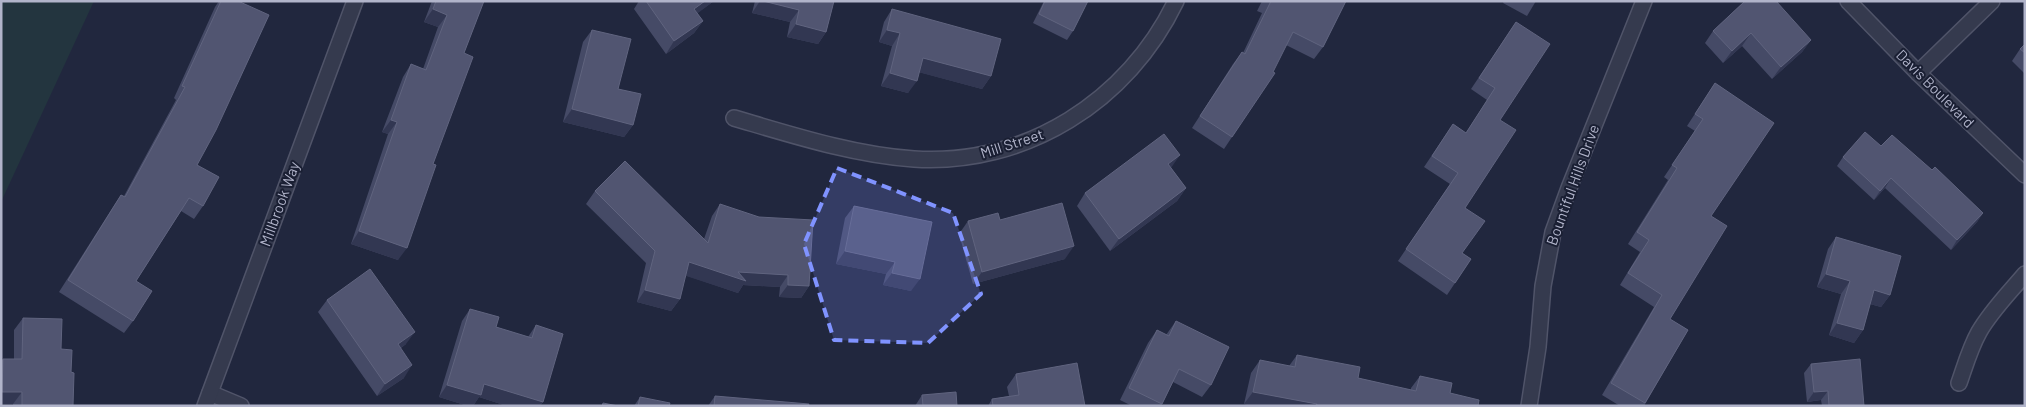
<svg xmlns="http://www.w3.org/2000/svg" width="2026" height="407" font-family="Barlow,sans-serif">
<rect width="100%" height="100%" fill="#21273e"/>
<!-- green -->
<polygon fill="#23353f" points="1,1 94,1 1,202"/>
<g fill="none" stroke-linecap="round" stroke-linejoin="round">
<defs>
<g id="minor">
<polyline points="1918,73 1992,1"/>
<path d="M734,118c58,17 120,37 180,41 112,7 214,-58 262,-158"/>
<path d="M1959,383c6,-17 11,-35 20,-51 12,-21 30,-39 46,-58"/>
<polyline points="210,393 241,406"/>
<polyline points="205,406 355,1"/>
<polyline points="1529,406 1538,347 1543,286 1553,232 1569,188 1644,1"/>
</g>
<polyline id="tertiary" points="1848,1 1918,73 2025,175"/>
</defs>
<!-- minor casing -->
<use href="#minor" stroke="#505469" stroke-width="18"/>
<!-- tertiary casing -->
<use href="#tertiary" stroke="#505469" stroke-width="18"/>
<!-- minor -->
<use href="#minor" stroke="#353a4e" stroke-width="15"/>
<!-- tertiary -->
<use href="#tertiary" stroke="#353a4e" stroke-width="15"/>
</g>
<!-- wall -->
<g fill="#454a66">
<polygon points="219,1 238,1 197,165 203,206 194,219 181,211 136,281 133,321 124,333 59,292 113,207 121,195 124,196 176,100 174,98 215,7"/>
<polygon points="432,1 484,1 464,53 433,164 398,260 351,244 388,134 382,132 403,77 411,64 423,69 438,27 424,22"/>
<polygon points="639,1 714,1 697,13 703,21 694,33 666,54 634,9"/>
<polygon points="755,1 834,1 826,32 818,44 787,37 790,22 752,13"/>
<polygon points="1044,1 1088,1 1073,31 1067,40 1033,23"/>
<polygon points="1262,1 1346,1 1323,47 1314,59 1286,45 1232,137 1224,149 1192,128 1233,64 1242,52 1243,53 1262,13 1257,11"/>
<polygon points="1504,1 1536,1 1527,16 1503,3"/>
<polygon points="1745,1 1811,40 1802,52 1772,79 1742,46 1723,63 1705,43 1713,31"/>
<polygon points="892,9 991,76 982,89 919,72 908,93 881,86 892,46 879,42 884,22"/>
<polygon points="1516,22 1500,120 1465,208 1462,253 1471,259 1447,295 1398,261 1450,184 1424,167 1453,124 1466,133 1487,100 1471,89"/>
<polygon points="592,30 618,89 633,125 624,137 563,122 583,42"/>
<polygon points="2025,44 2025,74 2012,61 2020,49"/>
<polygon points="1715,83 1711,216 1670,319 1688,330 1644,406 1620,406 1602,395 1654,307 1620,285 1640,252 1628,244 1668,180 1664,177 1695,131 1687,126"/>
<polygon points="1881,146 1932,170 1983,213 1977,222 1951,250 1885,188 1874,200 1837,166 1843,157"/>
<polygon points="1171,168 1186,188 1177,201 1110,251 1077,206 1085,193"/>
<polygon points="595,191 704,239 712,216 720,204 809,286 801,298 779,297 780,287 743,285 738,293 685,275 680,299 671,311 637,302 646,263 586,204"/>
<polygon points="854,206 932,222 911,291 883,285 886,274 836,264 845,218"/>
<polygon points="1000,220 1065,259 973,284 959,234 968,221"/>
<polygon points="1836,237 1890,295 1881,307 1870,304 1863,330 1854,343 1829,335 1841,294 1817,287 1828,249"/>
<polygon points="327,300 406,344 401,348 404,378 377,396 318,312"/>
<polygon points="470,309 496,327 528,337 536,325 543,402 540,406 507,406 479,397 473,406 468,406 439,397 462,321"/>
<polygon points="23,318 61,349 71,372 73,406 13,406 13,404 1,404 1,362 3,359 14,359 14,330"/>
<polygon points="1176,321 1211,385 1202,397 1173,382 1161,406 1132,406 1120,400 1148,343 1157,330 1166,335"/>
<polygon points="1297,355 1358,378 1411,390 1411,388 1420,376 1450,393 1478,406 1253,406 1244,404 1251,373 1260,360 1289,366"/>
<polygon points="1811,364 1864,406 1822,406 1821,400 1807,402 1804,373"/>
<polygon points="1016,374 1085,406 988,406 992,399 1009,396 1007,387"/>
<polygon points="922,395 957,406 915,406"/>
<polygon points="715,396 808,406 708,406"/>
<polygon points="640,397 669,406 634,406"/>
</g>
<!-- shaded-wall -->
<g fill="#323752">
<polygon points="705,1 714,1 686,22 694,9"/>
<polygon points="760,1 763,1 799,10 790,22 752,13"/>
<polygon points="433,9 447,15 438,27 424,22"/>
<polygon points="703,21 694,33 666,54 674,41"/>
<polygon points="796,24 826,32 818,44 787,37"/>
<polygon points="887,30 900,33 892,46 879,42"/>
<polygon points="1751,33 1742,46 1723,63 1732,51"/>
<polygon points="1811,40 1802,52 1772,79 1781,67"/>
<polygon points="923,58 991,76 982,89 914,71"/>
<polygon points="890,73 917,81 908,93 881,86"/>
<polygon points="572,109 633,125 624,137 563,122"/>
<polygon points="391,120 397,122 388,134 382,132"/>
<polygon points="1180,155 1171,168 1159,177 1168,164"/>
<polygon points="1891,178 1885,188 1874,200 1880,191"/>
<polygon points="1186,188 1177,201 1110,251 1119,239"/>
<polygon points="1983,213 1977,222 1951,250 1957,240"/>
<polygon points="359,231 407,248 398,260 351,244"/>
<polygon points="1074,246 1065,259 973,284 982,272"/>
<polygon points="845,251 895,262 886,274 836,264"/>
<polygon points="689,262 738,272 788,275 780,287 743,285 738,293 680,274"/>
<polygon points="892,273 920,279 911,291 883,285"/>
<polygon points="1826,274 1850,281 1841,294 1817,287"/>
<polygon points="788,285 809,286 801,298 779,297"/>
<polygon points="645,290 680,299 671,311 637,302"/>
<polygon points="1874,290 1890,295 1881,307 1866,303"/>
<polygon points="1837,323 1863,330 1854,343 1829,335"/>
<polygon points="415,332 406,344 389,357 398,344"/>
<polygon points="412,365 404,378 377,396 385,384"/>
<polygon points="484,384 543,402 540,406 507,406 479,397 473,406 468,406 439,397 447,385"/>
<polygon points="1828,391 1821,400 1807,402 1814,392"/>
<polygon points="2,392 22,392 13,404 1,404 1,393"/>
<polygon points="1253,392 1317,404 1316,406 1253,406 1244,404"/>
</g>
<!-- building -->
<g fill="#515571" stroke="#60647f">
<polygon points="221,1 238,1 269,15 216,130 197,165 219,177 203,206 189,198 136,281 152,291 133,321 68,280 121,195 125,197 185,87 182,86"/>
<polygon points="436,1 484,1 464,53 473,57 433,164 436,165 407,248 359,231 397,122 391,120 411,64 426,70 447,15 433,9"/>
<polygon points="646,1 705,1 694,9 703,21 674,41"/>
<polygon points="763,1 834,1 826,32 796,24 799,10"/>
<polygon points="1045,1 1088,1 1073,31 1039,14"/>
<polygon points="1271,1 1346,1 1323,47 1293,32 1273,72 1275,73 1232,137 1200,116 1242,52 1245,54"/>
<polygon points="1745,1 1776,1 1811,40 1781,67 1751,33 1732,51 1713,31"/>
<polygon points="892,9 1001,39 991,76 923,58 917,81 890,73 900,33 887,30"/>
<polygon points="1516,22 1550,44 1500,120 1516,130 1465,208 1485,221 1462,253 1471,259 1455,283 1406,249 1458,173 1432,156 1453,124 1466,133 1495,88 1479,78"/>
<polygon points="592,30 631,39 618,89 641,94 633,125 572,109"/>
<polygon points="2025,44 2025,53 2020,49"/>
<polygon points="1715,83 1774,123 1711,216 1727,226 1670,319 1688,330 1645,403 1611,383 1662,295 1628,273 1649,240 1637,232 1677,168 1672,165 1703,119 1695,114"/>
<polygon points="1865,132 1881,146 1892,135 1932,170 1935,167 1983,213 1957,240 1891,178 1880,191 1843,157"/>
<polygon points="1164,134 1180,155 1168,164 1186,188 1119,239 1085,193"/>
<polygon points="625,161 708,243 720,204 759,217 813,220 809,286 788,285 788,275 738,272 746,281 689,262 680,299 645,290 655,251 595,191"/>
<polygon points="1062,203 1074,246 982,272 968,221 998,213 1000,220"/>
<polygon points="854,206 932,222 920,279 892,273 895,262 845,251"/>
<polygon points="1836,237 1901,256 1890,295 1874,290 1863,330 1837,323 1850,281 1826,274"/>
<polygon points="370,269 415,332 398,344 412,365 385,384 327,300"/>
<polygon points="470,309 499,317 496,327 532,338 536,325 563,334 543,402 484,384 481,395 447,385"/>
<polygon points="23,318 62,319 61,349 72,350 71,372 74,373 73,406 22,406 22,392 2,392 3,359 22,359"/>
<polygon points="1176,321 1229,347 1211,385 1179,369 1162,404 1129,388 1157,330 1169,336"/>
<polygon points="1297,355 1360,367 1358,378 1416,391 1420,376 1452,383 1450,393 1479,400 1478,406 1316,406 1317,404 1253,392 1260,360 1295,367"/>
<polygon points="1860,359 1864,406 1829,406 1828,391 1814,392 1811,364"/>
<polygon points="1077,363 1085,406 993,406 992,399 1019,395 1016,374"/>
<polygon points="956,392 957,406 923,406 922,395"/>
<polygon points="715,396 809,404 808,406 714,406"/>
<polygon points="640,397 670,403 669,406 638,406"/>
<polygon points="603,403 618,406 602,406"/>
</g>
<!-- marked area -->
<path fill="#8093ff" fill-opacity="0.2" stroke="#8093ff" stroke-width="4" stroke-dasharray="10 6" stroke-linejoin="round" d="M837,168l116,45 28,81 -53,49 -94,-3 -30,-96z"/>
<g text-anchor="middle" stroke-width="4" stroke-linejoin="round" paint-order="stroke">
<!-- street labels -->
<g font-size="15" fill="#b1b4ca" stroke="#1a1f33">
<text transform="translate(1935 89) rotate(45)" y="5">Davis Boulevard</text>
<text transform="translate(1012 144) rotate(-18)" y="5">Mill Street</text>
<text transform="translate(1573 185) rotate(-70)" y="5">Bountiful Hills Drive</text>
<text transform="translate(280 204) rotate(-70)" y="5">Millbrook Way</text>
</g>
</g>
<!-- border -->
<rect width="2026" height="407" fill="none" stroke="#b1b4ca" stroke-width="5"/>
</svg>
